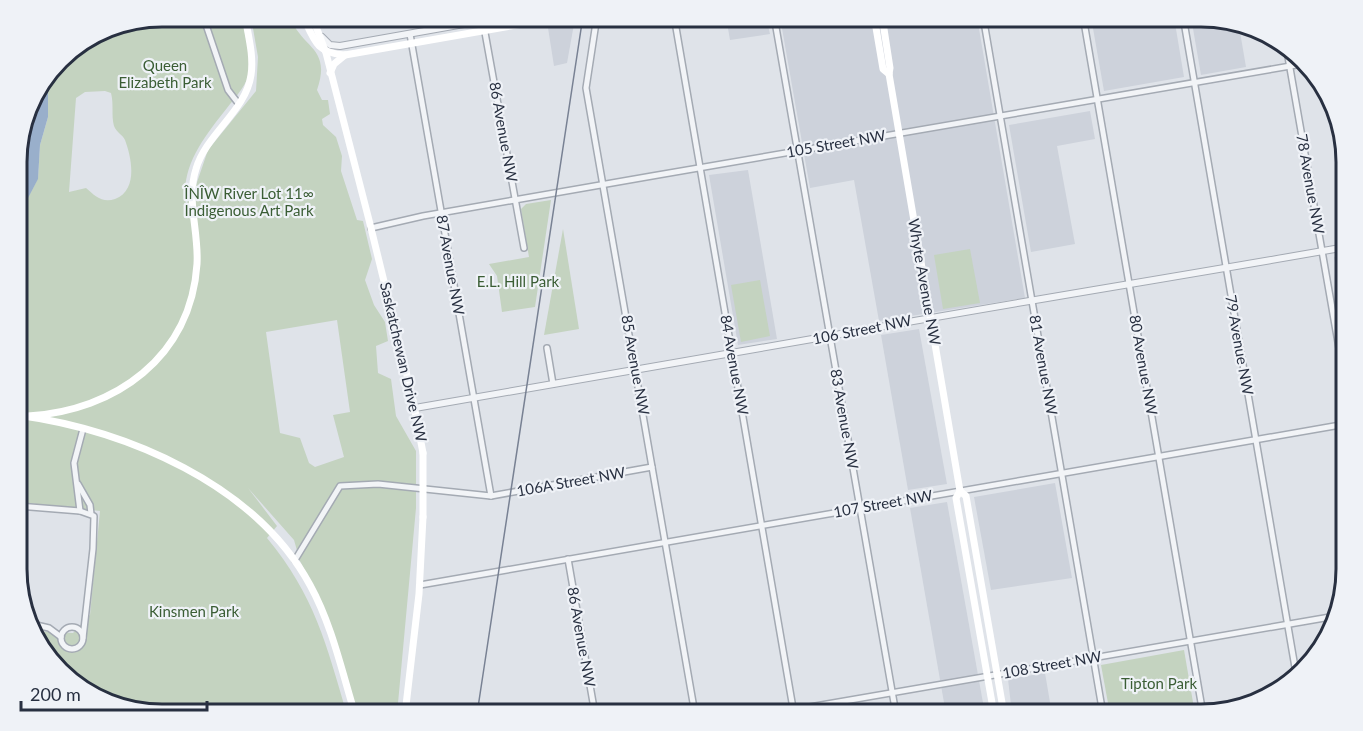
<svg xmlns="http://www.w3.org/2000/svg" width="1363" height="731" font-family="Lato,sans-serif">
<rect width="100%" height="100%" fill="#dfe3e9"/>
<!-- built -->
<g fill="#cdd2db">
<polygon points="726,17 766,17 770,34 730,40"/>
<polygon points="780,17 977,17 1025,298 879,321 854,180 810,188"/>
<polygon points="1091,17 1174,17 1184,77 1104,91"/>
<polygon points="1191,17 1239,26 1246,67 1201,75"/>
<polygon points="574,24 567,63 554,66 548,28"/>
<polygon points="1090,111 1095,139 1057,146 1075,244 1031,252 1009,125"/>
<polygon points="748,170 777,339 738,345 709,175"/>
<polygon points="1346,255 1346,325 1334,257"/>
<polygon points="919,329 947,484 908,490 881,335"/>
<polygon points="1055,483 1072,578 991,590 974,497"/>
<polygon points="947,502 985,714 946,714 910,508"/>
<polygon points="1045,673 1052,714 1012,714 1008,679"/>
</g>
<!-- green -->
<g fill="#c4d3c0" fill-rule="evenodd">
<path d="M162,17h80c2,17 11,42 6,60 -4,11 -14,22 -21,31 -22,28 -47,58 -41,96l8,-13 14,-41 48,-59 2,-34 -7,-40h39c12,32 42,30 27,73l5,10h6l2,14 -8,5 1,6 13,12 6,19 -1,15 16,49 6,1 9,38 -7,21 9,25 11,17 3,19 -12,5 2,27 13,6 5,37 20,35v57l-19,206h-40l-40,-119 -17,-34 -6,-21 -46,-52 29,38 -10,12c48,58 59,106 80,176h-185l-64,-15 -57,-49 -7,-19 39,2 17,-18 10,-104 -82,-9 -1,-283 21,-41 2,-33 8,-28v-41l18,-23 41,-26zM105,91l6,2c3,11 0,22 3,33 2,6 9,9 11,14 7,19 13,50 -10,59 -13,4 -20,-3 -29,-11l-17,4 7,-94 9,-6zM337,320l13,92 -17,3 11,42 -29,10 -6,-4 -9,-25 -20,-5 -14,-101z"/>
<polygon points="551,200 535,307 502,312 497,276 489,264 529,257 521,209 526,204"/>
<polygon points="563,229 579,329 544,335"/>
<polygon points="970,249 980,303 943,309 934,255"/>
<polygon points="760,280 770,336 741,342 731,285"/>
<polygon points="1184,650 1195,714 1110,714 1101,665"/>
</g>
<!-- water -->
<polygon fill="#99afcb" points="48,76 48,117 40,145 38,179 17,219 17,153 31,98"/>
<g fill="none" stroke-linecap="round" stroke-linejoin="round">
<defs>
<g id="minor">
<polyline points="203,16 228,90 238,103"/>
<polyline points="482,16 524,248"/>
<polyline points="597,16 586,88 695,714"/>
<polyline points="674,16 794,714"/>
<polyline points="774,16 896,714"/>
<polyline points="983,16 1103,714"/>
<polyline points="1083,16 1203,714"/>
<polyline points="1183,16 1296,673"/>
<polyline points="410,34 491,496"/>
<polyline points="1287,51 1346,388"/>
<polyline points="371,228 423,216 652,176 1302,64"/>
<polyline points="547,348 553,384"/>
<polyline points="78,484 90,505 91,514"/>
<polyline points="18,506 80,511 94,516 93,549 83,638"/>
<polyline points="80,511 74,463 83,429"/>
<polyline points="568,559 595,714"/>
<polyline points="295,560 340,486 378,484 491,496 652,467"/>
<polyline points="420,585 1346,424"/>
<polyline points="32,624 49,628 61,637"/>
<circle cx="72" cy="638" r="11"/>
<polyline points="569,714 594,710"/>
<polyline points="769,714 1336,616"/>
</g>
<g id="tertiary">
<polyline points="322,37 330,45 340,46 509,16"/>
<path d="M415,408l420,-73c170,-31 341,-58 511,-88"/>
</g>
</defs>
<!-- minor casing -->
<use href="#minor" stroke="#a4aab3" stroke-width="8"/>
<!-- tertiary casing -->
<use href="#tertiary" stroke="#a4aab3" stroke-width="8"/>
<!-- minor -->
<use href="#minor" stroke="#f2f4f7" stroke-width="5"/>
<!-- tertiary -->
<use href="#tertiary" stroke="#f2f4f7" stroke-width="6"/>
<!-- secondary -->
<g stroke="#fff" stroke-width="7">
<path d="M303,16c11,24 13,37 42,39l223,-39"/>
<polyline points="312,16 326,53 369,220 413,400 423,453"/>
<polyline points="874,16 883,69 889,74"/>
<polyline points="882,16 890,68 889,74 960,491 956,498 994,714"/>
<polyline points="330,73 334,64 345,55"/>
<path d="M17,415c110,15 238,69 293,170 22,40 32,87 45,129"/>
<path d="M28,416c87,-5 163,-59 169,-152 2,-32 -11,-64 -1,-95 10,-35 50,-58 55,-94 3,-19 -3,-40 -6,-59"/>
<polyline points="960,491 966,496 1004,714"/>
<polyline points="405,714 419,594 423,517"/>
</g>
<!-- tram -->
<polyline stroke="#788193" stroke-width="1.5" points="477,714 583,16"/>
<!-- secondary-bridge -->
<polyline stroke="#fff" stroke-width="7" points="423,517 423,453"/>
</g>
<g text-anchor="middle" stroke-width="4.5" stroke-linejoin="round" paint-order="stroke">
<!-- park labels -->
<g font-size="15" fill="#3a5d34" stroke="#eff2f7">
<text x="165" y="71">Queen<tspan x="165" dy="17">Elizabeth Park</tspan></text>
<text x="249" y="199">ÎNÎW River Lot 11∞<tspan x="249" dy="17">Indigenous Art Park</tspan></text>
<text x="518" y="287">E.L. Hill Park</text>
<text x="194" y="617">Kinsmen Park</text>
<text x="1159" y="689">Tipton Park</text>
</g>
<!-- street labels -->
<g font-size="15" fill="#283041" stroke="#eff2f7">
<text transform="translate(503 132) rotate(80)" y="5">86 Avenue NW</text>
<text transform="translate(836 144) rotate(-10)" y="5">105 Street NW</text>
<text transform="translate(1310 184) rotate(80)" y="5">78 Avenue NW</text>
<text transform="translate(450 265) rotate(80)" y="5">87 Avenue NW</text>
<text transform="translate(924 282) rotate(80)" y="5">Whyte Avenue NW</text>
<text transform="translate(862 330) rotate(-11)" y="5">106 Street NW</text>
<text transform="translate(1239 345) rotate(80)" y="5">79 Avenue NW</text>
<text transform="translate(403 362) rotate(77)" y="5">Saskatchewan Drive NW</text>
<text transform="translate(635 365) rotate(80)" y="5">85 Avenue NW</text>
<text transform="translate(734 365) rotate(80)" y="5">84 Avenue NW</text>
<text transform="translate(1043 365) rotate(80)" y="5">81 Avenue NW</text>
<text transform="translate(1143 365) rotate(80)" y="5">80 Avenue NW</text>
<text transform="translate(844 419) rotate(80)" y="5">83 Avenue NW</text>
<text transform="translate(571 482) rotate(-10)" y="5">106A Street NW</text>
<text transform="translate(883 504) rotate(-10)" y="5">107 Street NW</text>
<text transform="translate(581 637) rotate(80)" y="5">86 Avenue NW</text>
<text transform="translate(1052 665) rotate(-10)" y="5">108 Street NW</text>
</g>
</g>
<!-- crop -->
<path d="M0 0H1363V731H0ZM162 27H1201A135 135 0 0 1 1336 162V569A135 135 0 0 1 1201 704H162A135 135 0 0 1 27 569V162A135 135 0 0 1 162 27Z" fill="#eff2f7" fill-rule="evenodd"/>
<path fill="none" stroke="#283041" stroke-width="3" d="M162 27H1201A135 135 0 0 1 1336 162V569A135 135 0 0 1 1201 704H162A135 135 0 0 1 27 569V162A135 135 0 0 1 162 27Z"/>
<!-- scale -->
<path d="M21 701v9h186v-9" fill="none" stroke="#283041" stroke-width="3"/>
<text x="30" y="701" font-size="18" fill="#283041" stroke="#eff2f7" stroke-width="4.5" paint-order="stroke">200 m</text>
</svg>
